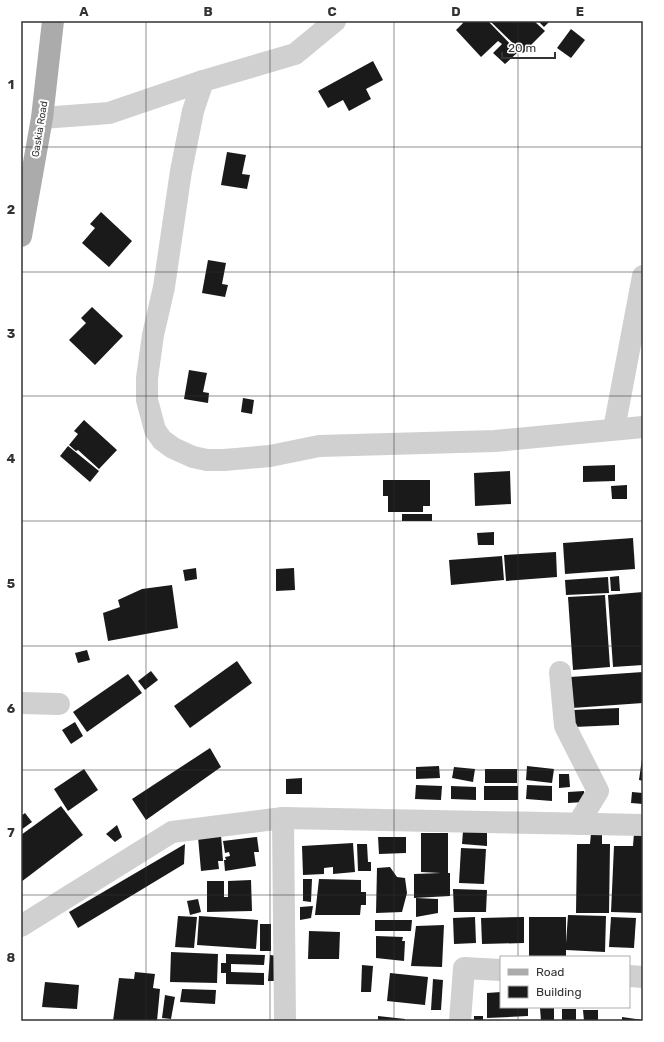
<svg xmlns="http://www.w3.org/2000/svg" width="664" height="1042" font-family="Rubik,sans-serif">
<rect width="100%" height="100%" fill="#fff"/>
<!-- building -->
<g fill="#1a1a1a">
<polygon points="462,21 488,21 518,52 505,64 493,53 502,44 498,41 481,57 456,30 463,23"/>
<polygon points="490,21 534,21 545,31 523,53"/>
<polygon points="538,21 550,21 544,27"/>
<polygon points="571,29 585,40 571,58 557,48"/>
<polygon points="373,61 383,80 366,89 371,99 349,111 343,100 328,108 318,91"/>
<polygon points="227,152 246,155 242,174 250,175 247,189 221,185"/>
<polygon points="101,212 132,241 109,267 82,243 95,228 90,224"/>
<polygon points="208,260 226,263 222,284 228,285 225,297 202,293"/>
<polygon points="92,307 123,336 95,365 69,340 86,323 81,318"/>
<polygon points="189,370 207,373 203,392 209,393 208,403 184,399"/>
<polygon points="243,398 254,400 252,414 241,412"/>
<polygon points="84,420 117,450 99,469 78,450 76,451 69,445 78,434 74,431"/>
<polygon points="68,446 99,471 90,482 60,456"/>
<polygon points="615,465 615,481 583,482 583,466"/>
<polygon points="510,471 511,504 475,506 474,473"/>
<polygon points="383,480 430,480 430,506 423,506 423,512 388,512 388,496 383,496"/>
<polygon points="627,485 627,499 612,499 611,486"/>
<rect x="402" y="514" width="30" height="7"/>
<polygon points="494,532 494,545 478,545 477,533"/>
<polygon points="633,538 635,569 565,574 563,543"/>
<polygon points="556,552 557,577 506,581 504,555"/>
<polygon points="502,556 504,580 451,585 449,560"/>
<polygon points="196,568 197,579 185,581 183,570"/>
<polygon points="294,568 295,590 276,591 276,569"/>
<polygon points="619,576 620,591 611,591 610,577"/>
<polygon points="608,577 609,593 566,595 565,580"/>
<polygon points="172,585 178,628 108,641 103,613 120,607 118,600 142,589"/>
<polygon points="643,592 643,665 613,667 608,595"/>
<polygon points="605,595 610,667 573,670 568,597"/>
<polygon points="87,650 90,660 78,663 75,653"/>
<polygon points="237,661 252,683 190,728 174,706"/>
<polygon points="151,671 158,680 145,690 138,681"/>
<polygon points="643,672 643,703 572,708 570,677"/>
<polygon points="128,674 142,693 87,732 73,712"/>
<polygon points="619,708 619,725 574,727 573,710"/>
<polygon points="75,722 83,736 71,744 62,730"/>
<polygon points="210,748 221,767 146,820 132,799"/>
<polygon points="642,759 643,759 643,781 639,780"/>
<polygon points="439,766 440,778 416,779 416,767"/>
<polygon points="527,766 554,769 552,783 526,780"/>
<polygon points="454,767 475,769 473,782 452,778"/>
<polygon points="84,769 98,790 68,811 54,789"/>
<rect x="485" y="769" width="32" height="14"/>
<polygon points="559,774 569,774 570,787 559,788"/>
<polygon points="302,778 302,794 286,794 286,779"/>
<polygon points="416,785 442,786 441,800 415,799"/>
<polygon points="527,785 552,786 552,801 526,799"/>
<polygon points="451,786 476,787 476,800 451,799"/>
<rect x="484" y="786" width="34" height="14"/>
<polygon points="584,791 584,802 568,803 568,792"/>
<polygon points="632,792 643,793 643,804 631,803"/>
<polygon points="61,806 83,835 21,882 21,835"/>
<polygon points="25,813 32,822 21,830 21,816"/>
<polygon points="117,825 122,837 115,842 106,834"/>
<polygon points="463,831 487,832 487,846 462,844"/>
<polygon points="421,833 448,833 448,873 450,873 450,896 414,898 414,874 441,873 421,872"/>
<polygon points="591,833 602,833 602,844 610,844 609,913 576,913 577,844 590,844"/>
<polygon points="634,833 643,833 643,913 611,912 614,846 633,846"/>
<polygon points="221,835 223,861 218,861 219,869 201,871 198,837"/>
<polygon points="257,837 259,852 254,852 256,866 225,871 224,860 226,860 225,857 230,856 229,852 225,853 223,841"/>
<polygon points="378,837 406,837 406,853 379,854"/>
<polygon points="353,843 355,872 333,874 333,867 324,868 324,874 303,875 302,846"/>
<polygon points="185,844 184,864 78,928 69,912"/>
<polygon points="357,844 367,844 368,862 371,862 371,871 358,871"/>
<polygon points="461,848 486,849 484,884 459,883"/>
<polygon points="390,867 397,877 405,878 407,893 402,912 376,913 377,868"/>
<polygon points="303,879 312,879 311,902 303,901"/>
<polygon points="319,879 361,880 361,892 366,892 366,905 361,905 360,915 315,915"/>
<polygon points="251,880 252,911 207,912 207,881 224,881 224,897 228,897 228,881"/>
<polygon points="453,889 487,890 486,912 454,912"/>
<polygon points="416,898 438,899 438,913 416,917"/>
<polygon points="198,899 201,912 190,915 187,901"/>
<polygon points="313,906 311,918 300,920 300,907"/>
<polygon points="568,915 606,916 605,952 566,950 566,956 529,956 529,917 566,917 566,943"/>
<polygon points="178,916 197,917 194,948 175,947"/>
<polygon points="199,916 258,920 256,949 197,945"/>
<polygon points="475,917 476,943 454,944 453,918"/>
<polygon points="524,917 524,943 482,944 481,918"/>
<polygon points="611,917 636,918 634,948 609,947"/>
<polygon points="375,920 412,920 411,931 375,931"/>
<rect x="260" y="924" width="11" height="27"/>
<polygon points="444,925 442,967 411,966 416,926"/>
<polygon points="309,931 340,932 339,959 308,959"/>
<polygon points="376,936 403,937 402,941 405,941 404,961 376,958"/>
<polygon points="171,952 218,954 217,983 170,982"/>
<polygon points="226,954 265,955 264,965 231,964 231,972 264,973 264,985 226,984 226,973 221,973 221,963 226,963"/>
<polygon points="270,955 278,956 277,981 268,981"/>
<polygon points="362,965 373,966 371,992 361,992"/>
<polygon points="135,972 155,974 153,988 160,989 157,1021 113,1021 119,978 134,979"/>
<polygon points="390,973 428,977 425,1005 387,1001"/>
<polygon points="433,979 443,980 441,1010 431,1010"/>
<polygon points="45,982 79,985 77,1009 42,1007"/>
<polygon points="182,989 216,990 215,1004 180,1002"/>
<polygon points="501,992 501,1007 528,1007 528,1016 487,1018 487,993"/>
<polygon points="165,995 175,997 171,1019 162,1018"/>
<polygon points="554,1007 554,1021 541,1021 540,1008"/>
<rect x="562" y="1009" width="14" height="12"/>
<polygon points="583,1010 598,1010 598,1021 584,1021"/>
<polygon points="378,1016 405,1019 405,1021 378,1021"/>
<rect x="474" y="1016" width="9" height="5"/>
<polygon points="622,1017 643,1020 643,1021 622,1021"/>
</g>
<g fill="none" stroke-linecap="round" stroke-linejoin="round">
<!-- minor -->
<g stroke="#d0d0d0" stroke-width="22">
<polyline points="203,81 193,111 181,171 164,287 153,335 147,378 147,400 155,430 162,440 173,448 193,457 207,460 224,460 270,456 319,446 495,441 643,427"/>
<polyline points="42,118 109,113 203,81 295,54 335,21"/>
<polyline points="614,429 643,276"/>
<polyline points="560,672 565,726 598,791 578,824"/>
<polyline points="21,703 59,704"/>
<polyline points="283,818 285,1021"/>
<polyline points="21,926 172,832 283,818 643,825"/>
<polyline points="629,976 643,977"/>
<polyline points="460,1021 464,968 501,970"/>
</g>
<!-- major -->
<polyline stroke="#ababab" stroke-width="22" points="21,236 42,118 53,21"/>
</g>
<!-- grid -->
<path fill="none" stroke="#333" stroke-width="1" stroke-opacity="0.55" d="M146,21v1000M270,21v1000M394,21v1000M518,21v936M21,147h622M21,272h622M21,396h622M21,521h622M21,646h622M21,770h622M21,895h622M518,1007v14"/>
<g text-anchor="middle" stroke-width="4" stroke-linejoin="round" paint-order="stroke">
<!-- street labels -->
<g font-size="10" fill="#333" stroke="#fff">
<text transform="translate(39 129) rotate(-81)" y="4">Gaskia Road</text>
</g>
</g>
<!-- border -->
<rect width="664" height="1042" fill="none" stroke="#ffffff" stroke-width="44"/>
<!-- legend -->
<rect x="500" y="956" width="130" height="52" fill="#ffffff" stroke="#adadad"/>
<rect x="508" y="969" width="20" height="6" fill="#ababab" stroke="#adadad"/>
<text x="536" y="976" font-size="12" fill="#333333">Road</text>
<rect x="508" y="986" width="20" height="12" fill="#1a1a1a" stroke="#adadad"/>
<text x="536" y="996" font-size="12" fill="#333333">Building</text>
<!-- scale -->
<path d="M502 52v6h53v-6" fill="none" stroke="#333333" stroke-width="2"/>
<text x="508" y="52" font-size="12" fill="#333333" stroke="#ffffff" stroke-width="3" paint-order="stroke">20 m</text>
<rect x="22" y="22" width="620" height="998" fill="none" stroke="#333" stroke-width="1.5"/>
<g font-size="13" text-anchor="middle" font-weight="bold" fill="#333">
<text x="84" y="16">A</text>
<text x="208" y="16">B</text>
<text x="332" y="16">C</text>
<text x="456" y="16">D</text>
<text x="580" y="16">E</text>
<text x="11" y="89">1</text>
<text x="11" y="214">2</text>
<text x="11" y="338">3</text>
<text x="11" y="463">4</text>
<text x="11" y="588">5</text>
<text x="11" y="713">6</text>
<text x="11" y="837">7</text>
<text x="11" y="962">8</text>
</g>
</svg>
